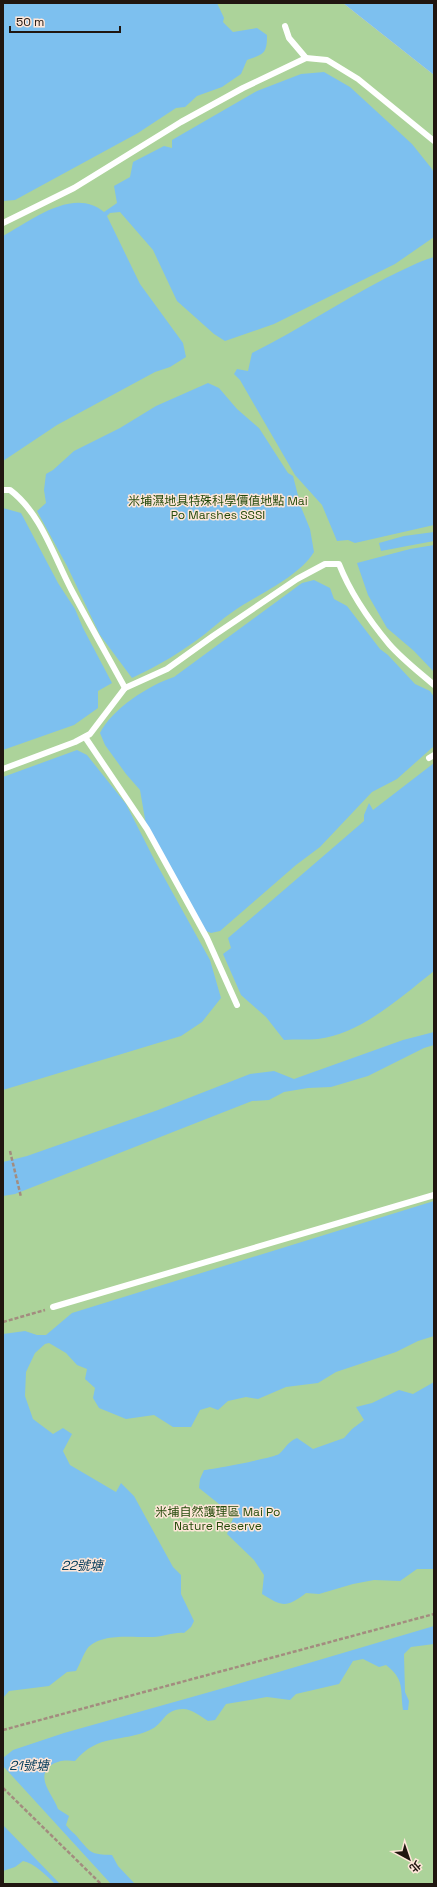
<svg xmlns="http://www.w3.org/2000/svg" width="437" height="1887" font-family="'Space Grotesk','Noto Sans TC',sans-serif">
<rect width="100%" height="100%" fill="#f6d7c6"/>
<!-- green -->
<polygon fill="#acd39a" points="3,3 343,3 434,75 434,1884 3,1884"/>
<!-- water -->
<g fill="#7dc0ef">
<path d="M3,3h214l7,15 -1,4 10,10 24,-4 10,7c0,19 -3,19 -20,25l-6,14 -19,13 -25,9 -12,11 -9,1 -38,25 -123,67 -12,1z"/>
<polygon points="343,3 434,3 434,75"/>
<path d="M324,72l26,15 62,57 20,25 2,4v64l-39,27 -121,60 -49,17 -11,-7 -37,-33 -24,-51 -33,-38 -10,1 -3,3 33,68 43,59 3,14 -16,10 -15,5 -98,53 -54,36v-225c27,-15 71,-50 101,-24l13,-9 -3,-17 16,-9 3,-15 31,-16 8,2v-8l85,-49 44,-17z"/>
<path d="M434,257v268l-79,18 -7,-3 -11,1 -15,-36 -27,-30 -55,-95 -6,-6 3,-5 11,2 4,-18c46,-23 88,-51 134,-75 17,-8 31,-16 48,-21z"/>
<path d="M208,383l11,5 18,21 22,19 29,45 5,3 8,31 9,22 4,23c-16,26 -58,43 -83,61 -9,6 -17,14 -26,21 -22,17 -47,32 -73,44l-32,-43 -33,-69 -30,-55 9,-8 -2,-13 2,-16 7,-4 21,-19 46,-23 36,-22z"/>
<polygon points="3,508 21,513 58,583 75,609 83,628 112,683 98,691 98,708 74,725 3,750"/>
<polygon points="434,532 434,541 381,551 379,543 404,536"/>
<polygon points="434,545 434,672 414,651 387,628 368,595 357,563 410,549"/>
<path d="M314,580l16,8 4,11 13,7 33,43 8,6 27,29 15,7 4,6v49l-37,33 -25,13 -52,55 -24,18 -76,66 -9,2 -10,-4 -55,-104 -6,-35 -14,-16 -21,-29 -5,-12c12,-24 49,-48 74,-56l128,-94z"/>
<polygon points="77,750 87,755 126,804 155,861 210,960 221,998 202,1022 181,1036 3,1090 3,777"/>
<path d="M434,763v208c-33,26 -73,63 -116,68 -11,1 -23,0 -34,1l-18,-23 -25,-22 -18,-41 8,-6 -3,-10 136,-117v-6l5,-12 4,7z"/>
<polygon points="434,1032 434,1045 424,1048 368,1076 331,1087 308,1088 284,1092 269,1100 252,1101 15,1194 3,1196 3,1162 27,1156 158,1110 250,1074 274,1071 294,1079 403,1040"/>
<path d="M434,1201v135l-16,5 -22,11 -60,20 -18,11 -32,4 -28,12 -12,-2 -18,4 -10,9 -8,-3 -10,3 -9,17h-18l-19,-12 -28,4 -27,-11 -6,-10 2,-10 -10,-9 2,-10 -10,-4 -11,-12 -17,-10 -4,1 -10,9 -9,19 -1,24 8,23 20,15 10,-6 9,6 -9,17 7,14 46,27 5,-9 13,13 39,71 8,8v19l13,27 -3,6 -7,6c-11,-1 -20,4 -31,4 -18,1 -53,-5 -66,12 -4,6 -7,15 -11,22l-9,1 -18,14 -40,5 -6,7v-364l22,-3 12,4h9l26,-22z"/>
<path d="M434,1382v187h-17l-17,12 -26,-1 -21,4 -34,10 -13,-1c-20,15 -23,14 -44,1l2,-19 -10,-15 -27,-26 7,-18 -35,-28 1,-9 4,-9c10,-1 69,-12 75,-16 8,-7 7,-11 18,-16l16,11 31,-11 8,-9 12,-9 -8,-13 16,-4 27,-13 14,4z"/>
<path d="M434,1626v18l-23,3 -7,7 1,38 4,9 -1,9h-5c-3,-22 2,-30 -17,-45l-7,2 -16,-8 -10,2 -14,23 -43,10 -6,6 -23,-3 -41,7 -11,16 -7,1c-8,-5 -16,-12 -25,-12 -19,0 -19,15 -33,21 -29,13 -51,3 -75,31 -9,-1 -17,-1 -25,5 -15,12 4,30 8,43l11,7 -3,9c5,7 9,8 13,14 13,15 12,15 33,16l6,11 17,18h-24l-108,-118v-8l10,-8 51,-17 167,-47z"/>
<path d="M3,1825l57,59h-5c-8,-8 -21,-21 -32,-23l-8,6 -12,4z"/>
</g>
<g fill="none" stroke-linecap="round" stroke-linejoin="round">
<!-- path -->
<g stroke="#a38c7f" stroke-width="2.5" stroke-dasharray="4 2" stroke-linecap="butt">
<polyline points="10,1151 21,1197"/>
<polyline points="3,1322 45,1310"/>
<polyline points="3,1730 434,1614"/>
<polyline points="3,1788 101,1884"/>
</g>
<!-- service -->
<g stroke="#fff" stroke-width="6">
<polyline points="306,58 327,60 358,79 434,141"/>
<polyline points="3,223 74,188 181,122 243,88 306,58 289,38 285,26"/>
<path d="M3,490h7c31,23 44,67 62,101 17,32 35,64 53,97"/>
<polyline points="85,737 147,829 207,938 237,1005"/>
<polyline points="429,758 434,755"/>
<path d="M3,769l72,-27 15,-8 35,-46 42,-19 46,-33 84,-57 28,-15h14c11,28 30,56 50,80 13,15 30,28 45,41"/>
<polyline points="53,1307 434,1195"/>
</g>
</g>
<g text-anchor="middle" stroke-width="3" stroke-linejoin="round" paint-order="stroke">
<!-- park labels -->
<g font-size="12" fill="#254b0b" stroke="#fee6d8">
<text x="218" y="505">米埔濕地具特殊科學價值地點 Mai<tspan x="218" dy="14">Po Marshes SSSI</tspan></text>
<text x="218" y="1516">米埔自然護理區 Mai Po<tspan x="218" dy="14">Nature Reserve</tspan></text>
</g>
<!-- water labels -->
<g font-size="13" font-style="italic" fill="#033b5a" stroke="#fee6d8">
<text x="82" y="1570">22號塘</text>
<text x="29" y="1770">21號塘</text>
</g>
</g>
<!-- border -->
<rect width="437" height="1887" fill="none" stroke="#201610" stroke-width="8"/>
<!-- north arrow -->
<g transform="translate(409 1859) rotate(140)" stroke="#fee6d8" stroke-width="3" paint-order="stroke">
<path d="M0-3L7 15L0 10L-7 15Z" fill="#201610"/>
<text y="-6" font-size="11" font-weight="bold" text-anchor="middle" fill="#201610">北</text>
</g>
<!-- scale -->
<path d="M10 26v6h110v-6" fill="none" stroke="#201610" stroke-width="2"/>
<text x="16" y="26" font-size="12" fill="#201610" stroke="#fee6d8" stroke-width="3" paint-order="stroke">50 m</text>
</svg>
